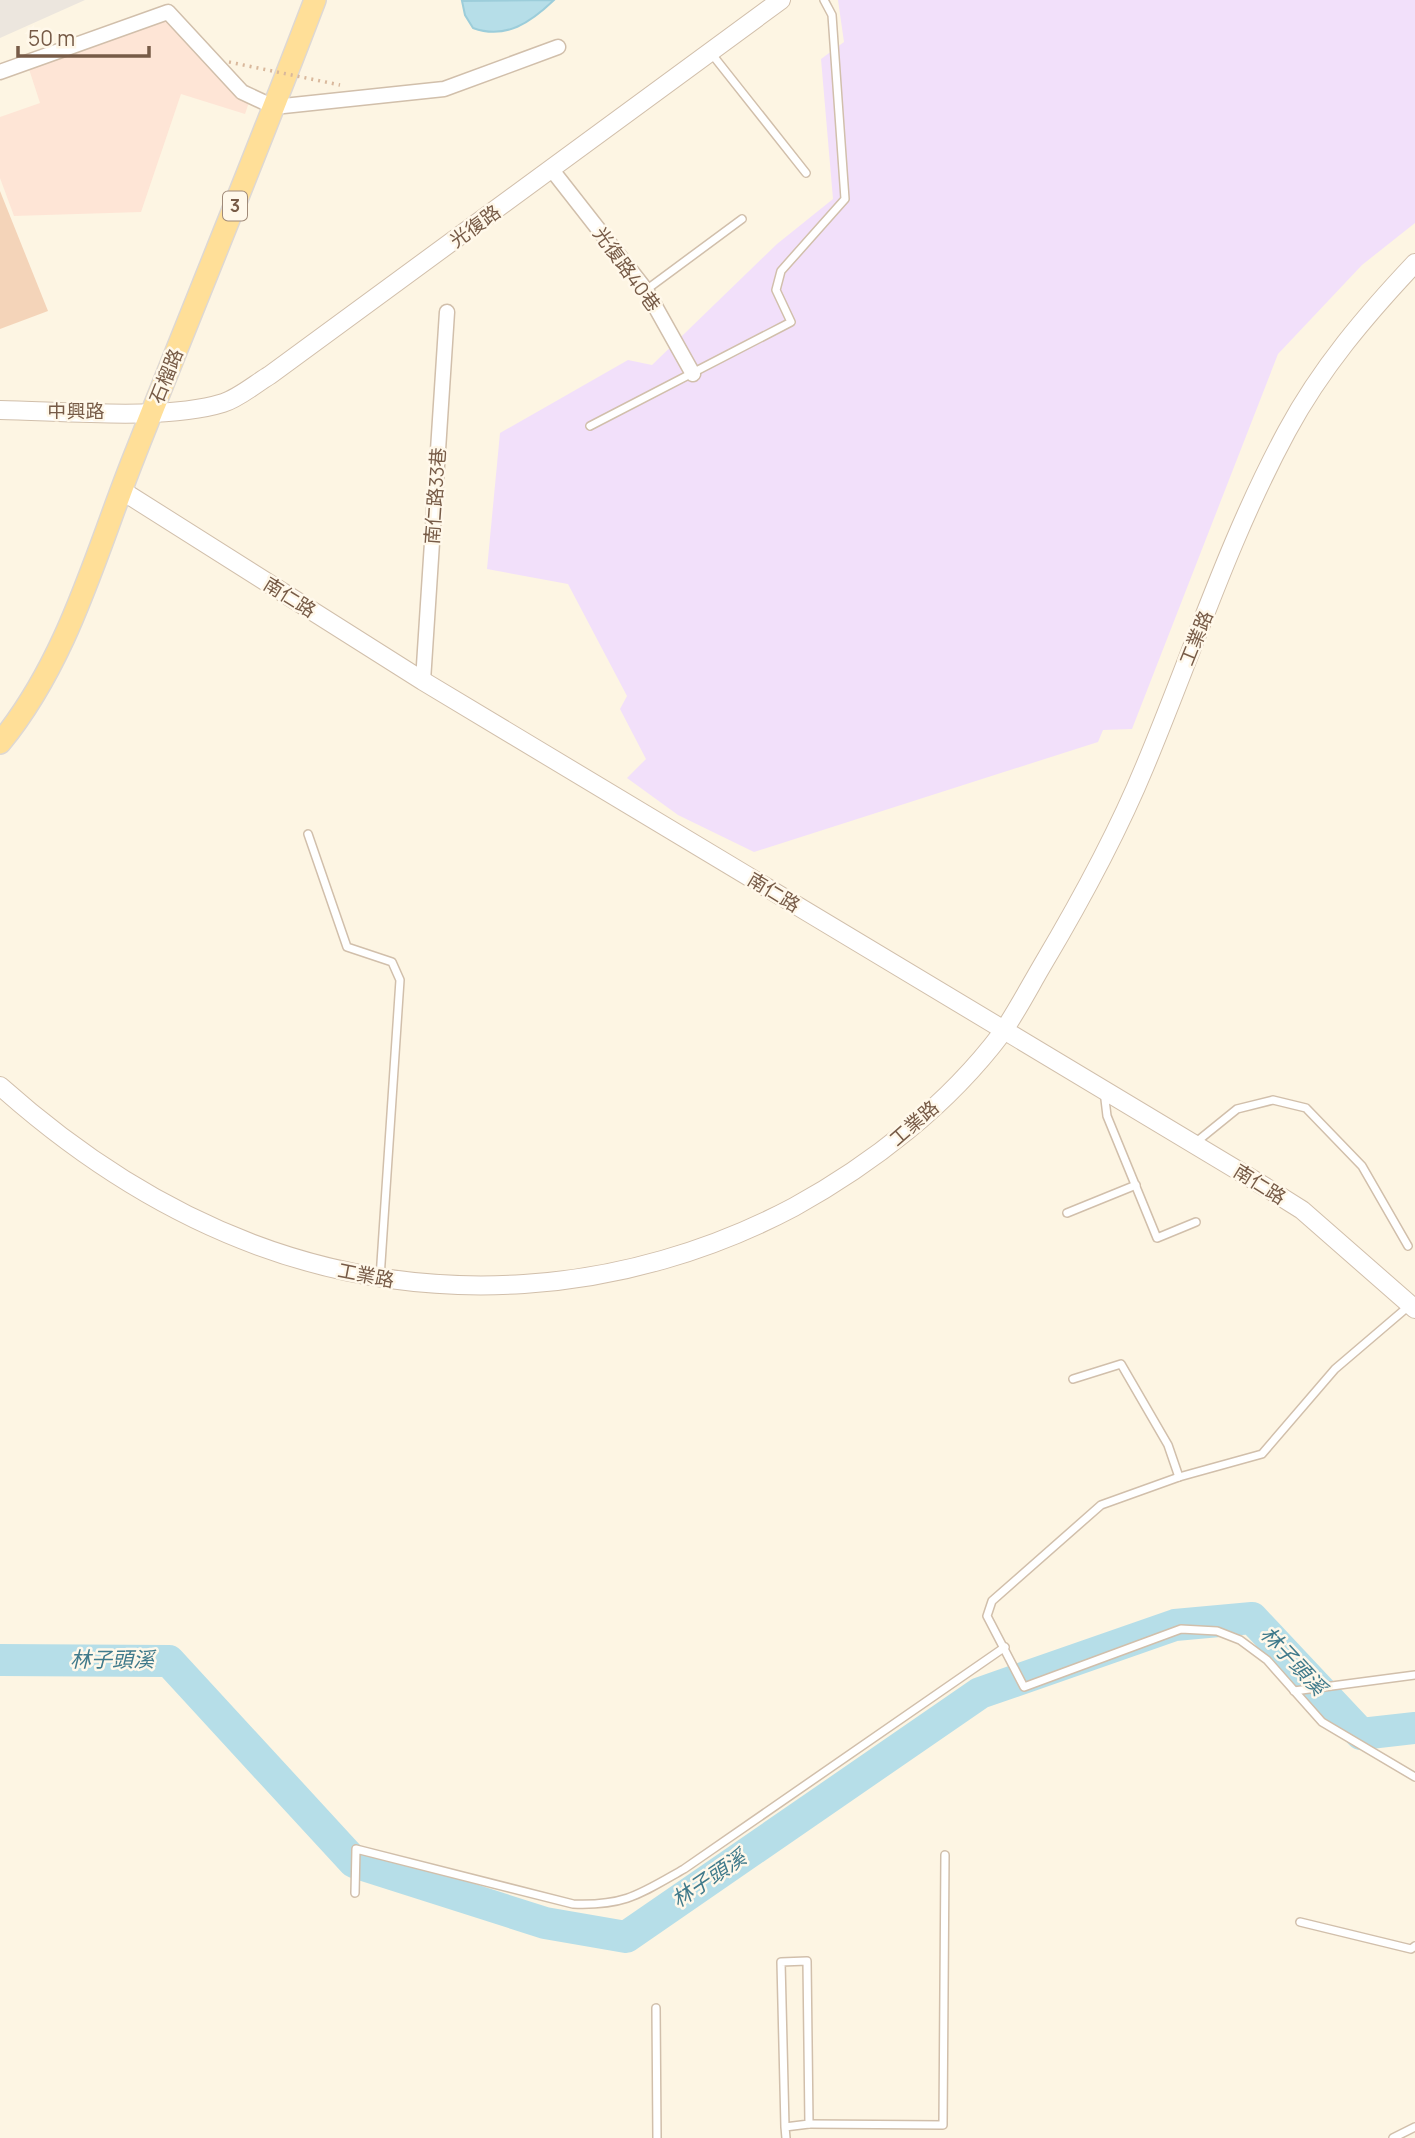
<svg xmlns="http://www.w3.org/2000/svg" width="1415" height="2138" font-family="Manrope,'Noto Sans TC',sans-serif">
<rect width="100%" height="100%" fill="#fdf5e3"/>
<!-- commercial -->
<polygon fill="#fee5d6" points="175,17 252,93 245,114 181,94 141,212 14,216 0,178 0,117 40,103 29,69"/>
<!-- industrial -->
<polygon fill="#ece6de" points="0,0 85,0 0,38"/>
<!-- education -->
<polygon fill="#f2e0fa" points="838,0 1415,0 1415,223 1362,265 1278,354 1132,729 1103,730 1098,742 754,852 678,815 627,778 646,759 620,709 627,696 568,584 487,569 500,433 628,360 652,365 777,244 833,199 821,59 844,42"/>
<!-- water -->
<path fill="#b6dee8" stroke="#9ccdda" stroke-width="2" d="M554,0c-23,22 -48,40 -81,28l-8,-13 -3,-14z"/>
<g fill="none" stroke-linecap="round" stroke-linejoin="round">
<!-- river -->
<polyline stroke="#b6dee8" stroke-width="32" points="0,1660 169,1661 354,1862 545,1923 626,1937 980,1693 1175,1625 1252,1618 1361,1734 1415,1728"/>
</g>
<!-- building -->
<polygon fill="#f4d4b9" points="0,191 48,311 0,329"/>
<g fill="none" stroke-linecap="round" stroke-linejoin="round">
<defs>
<g id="service">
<polyline points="711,53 806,173"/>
<polyline points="646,290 742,219"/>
<polyline points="590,426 791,322 776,290 781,271 845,199 832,15 824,0"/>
<polyline points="308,834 347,947 392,962 400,980 380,1278"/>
<polyline points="1104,1091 1107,1116 1157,1238 1196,1222"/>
<polyline points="1195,1143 1237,1109 1273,1100 1306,1108 1362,1166 1408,1246"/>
<polyline points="1067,1213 1136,1185"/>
<polyline points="1410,1305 1335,1369 1262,1454 1179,1477 1101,1505 992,1601 987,1616 1024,1687 1181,1629 1217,1631 1240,1640 1267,1660 1322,1722 1415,1777"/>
<polyline points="1073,1379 1121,1364 1168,1445 1179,1477"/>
<polyline points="1294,1691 1415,1675"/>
<path d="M355,1893l1,-44 217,55c52,2 67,-10 111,-35l321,-222"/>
<polyline points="1300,1922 1411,1949 1415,1946"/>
<polyline points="656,2008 657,2138"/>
<polyline points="809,2124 943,2125 945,1855"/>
<polyline points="785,2127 809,2124 807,1961 781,1962 785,2127 786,2138"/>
<polyline points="1393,2138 1415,2127"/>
</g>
<g id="minor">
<polyline points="0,72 168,12 242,92 274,107 444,89 558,47"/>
<polyline points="552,170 646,290 693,374"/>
<polyline points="423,681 447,312"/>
</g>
<g id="tertiary">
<path d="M0,410c63,1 165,11 223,-7 16,-5 32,-19 47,-28l511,-375"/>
<polyline points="121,490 423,681 1267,1188 1302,1210 1415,1309"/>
<path d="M0,1086c149,133 321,211 524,198 94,-6 187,-33 270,-77 78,-43 154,-102 208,-174 15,-22 28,-47 41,-69 38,-64 74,-130 102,-198 47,-112 84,-228 142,-335 34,-63 79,-116 128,-168"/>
</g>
<path id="primary" d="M0,743c68,-83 95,-188 134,-286 60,-152 123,-304 181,-457"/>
</defs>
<!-- service casing -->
<use href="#service" stroke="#d1bfab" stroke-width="10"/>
<!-- minor casing -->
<use href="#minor" stroke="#d1bfab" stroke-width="17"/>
<!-- tertiary casing -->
<use href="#tertiary" stroke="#d1bfab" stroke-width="20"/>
<!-- primary casing -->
<use href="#primary" stroke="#ded8d3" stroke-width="24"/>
<!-- service -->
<use href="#service" stroke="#fff" stroke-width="7"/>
<!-- minor -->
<use href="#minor" stroke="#fff" stroke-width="14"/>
<!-- tertiary -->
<use href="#tertiary" stroke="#fff" stroke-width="18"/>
<!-- primary -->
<use href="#primary" stroke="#ffdf98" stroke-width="21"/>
<!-- path-bridge -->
<polyline stroke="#d9b89c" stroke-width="3.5" stroke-dasharray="2 5" stroke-linecap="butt" points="229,62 340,85"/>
</g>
<g text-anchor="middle" stroke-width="5" stroke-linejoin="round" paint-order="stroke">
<!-- shield labels -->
<rect fill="#fff8ea" stroke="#a08a78" stroke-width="2" x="223" y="191.5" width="24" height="29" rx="5"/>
<g font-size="18" font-weight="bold" fill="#775b47">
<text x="235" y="212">3</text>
</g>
<!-- street labels -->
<g font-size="19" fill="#775b47" stroke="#fff8ea">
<text transform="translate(475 226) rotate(-36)" y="7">光復路</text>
<text transform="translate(627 269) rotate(54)" y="7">光復路40巷</text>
<text transform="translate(166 376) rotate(-68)" y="7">石榴路</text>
<text x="76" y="418">中興路</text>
<text transform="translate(435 496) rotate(-86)" y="7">南仁路33巷</text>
<text transform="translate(290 597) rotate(32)" y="7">南仁路</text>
<text transform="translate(1196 638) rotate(-68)" y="7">工業路</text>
<text transform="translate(774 892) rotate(31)" y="7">南仁路</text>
<text transform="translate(914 1123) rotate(-41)" y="7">工業路</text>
<text transform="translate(1260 1184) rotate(32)" y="7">南仁路</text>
<text transform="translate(366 1275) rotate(11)" y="7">工業路</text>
</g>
<!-- water labels -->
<g font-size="21" font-style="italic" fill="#407a8b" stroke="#fff8ea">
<text x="112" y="1667">林子頭溪</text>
<text transform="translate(1293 1661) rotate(47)" y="7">林子頭溪</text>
<text transform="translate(709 1879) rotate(-34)" y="7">林子頭溪</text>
</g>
</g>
<!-- scale -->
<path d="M18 46v10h131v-10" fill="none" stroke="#775b47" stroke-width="3.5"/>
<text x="28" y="46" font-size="21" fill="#775b47" stroke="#fff8ea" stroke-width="5" paint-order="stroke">50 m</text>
</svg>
